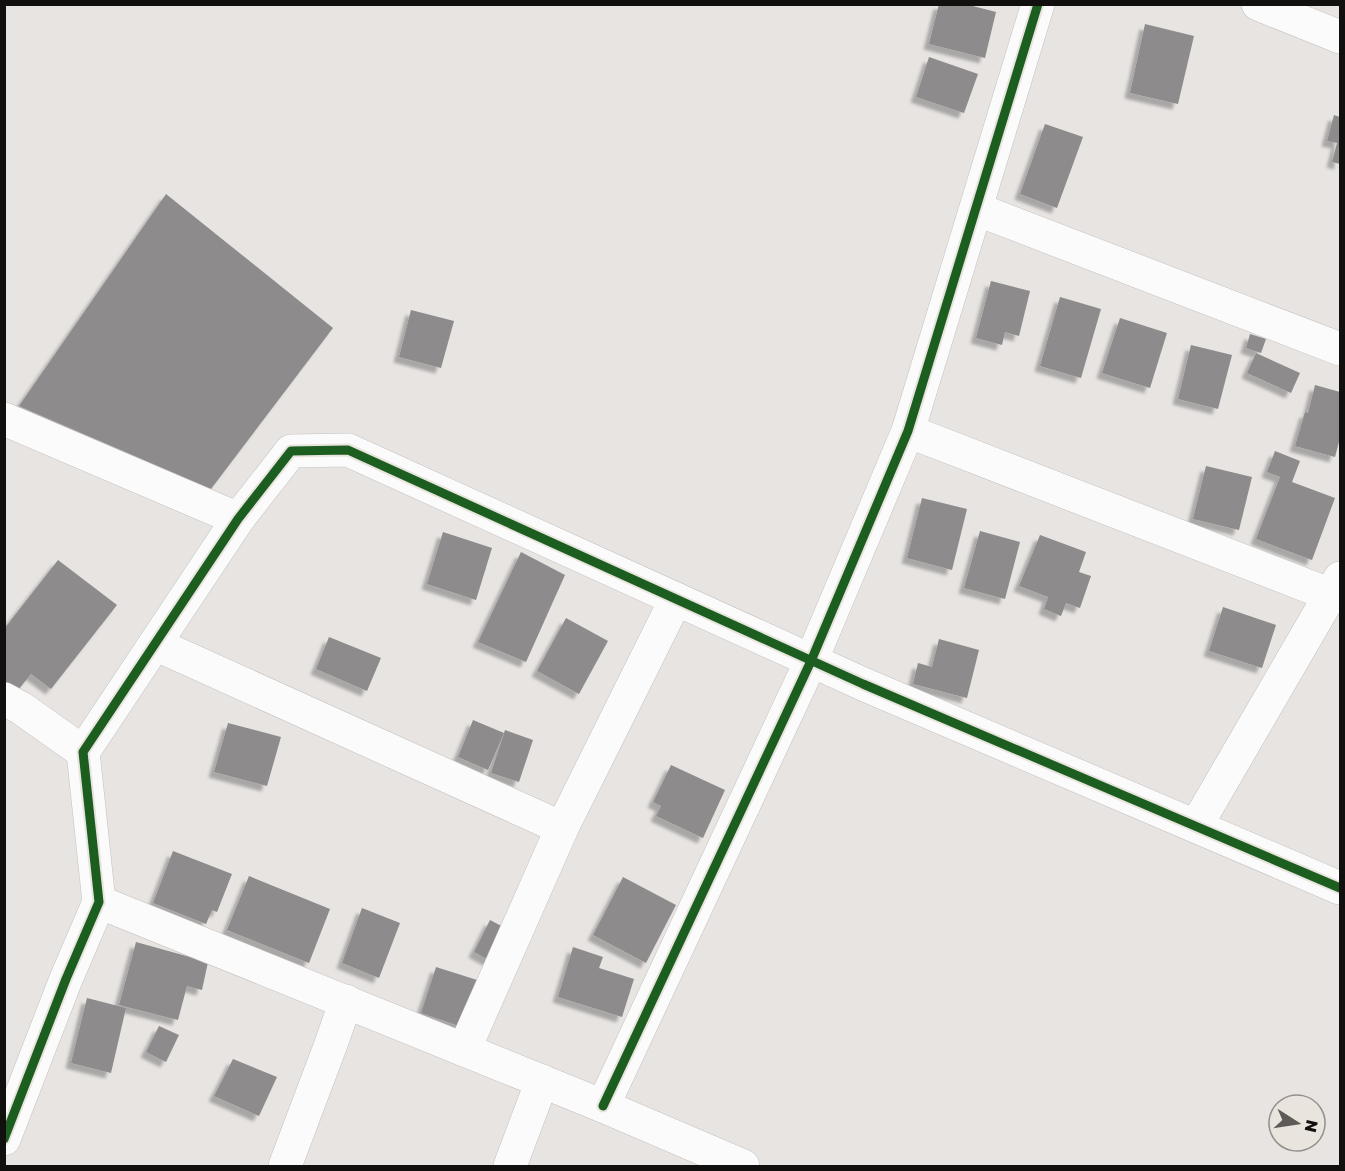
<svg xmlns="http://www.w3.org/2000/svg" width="1345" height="1171" font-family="'Golos Text',sans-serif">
<defs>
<filter id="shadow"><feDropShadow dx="-5.5" dy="5.5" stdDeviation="1.5" flood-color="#0004"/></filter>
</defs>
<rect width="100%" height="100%" fill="#e7e4e2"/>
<!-- building -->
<g fill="#8d8b8b" filter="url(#shadow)">
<polygon points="939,4 965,4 996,12 985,58 929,44"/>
<polygon points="1145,24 1194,36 1178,104 1130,93"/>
<polygon points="929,57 978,74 964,113 916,97"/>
<polygon points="1334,115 1340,117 1340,164 1332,162 1337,143 1327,141"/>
<polygon points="1045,124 1083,137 1057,208 1020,194"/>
<polygon points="166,194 333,328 211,489 19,406"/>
<polygon points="991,281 1030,291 1019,336 1005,332 1002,345 976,338"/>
<polygon points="1060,297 1101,309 1081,378 1040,366"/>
<polygon points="411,310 454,321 441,368 399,357"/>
<polygon points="1120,318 1167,333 1150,388 1102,373"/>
<polygon points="1250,334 1266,339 1261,353 1246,348"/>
<polygon points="1191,345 1232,355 1218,409 1178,399"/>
<polygon points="1256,353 1300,373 1291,393 1247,373"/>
<polygon points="1315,385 1340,392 1340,438 1335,457 1295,446 1305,412 1308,413"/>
<polygon points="1275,451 1300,461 1292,482 1335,498 1312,560 1256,539 1280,477 1267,472"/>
<polygon points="1206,466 1252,477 1239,530 1193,519"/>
<polygon points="922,498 967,509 952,570 907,558"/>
<polygon points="980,531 1020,542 1005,599 964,588"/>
<polygon points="443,532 492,548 476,600 427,584"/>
<polygon points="1040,535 1086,552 1079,572 1091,576 1080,608 1066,603 1061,616 1044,609 1048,597 1019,586"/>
<polygon points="521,552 565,575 526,662 478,642"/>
<polygon points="58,560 117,605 51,689 31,674 14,695 4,687 4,629"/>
<polygon points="1223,607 1276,625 1262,668 1209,651"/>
<polygon points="566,618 608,641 579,694 537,671"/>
<polygon points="329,637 381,658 367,691 316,669"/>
<polygon points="939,639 979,650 967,698 913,684 918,663 932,667"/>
<polygon points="473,720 504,733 488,770 458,757"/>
<polygon points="228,723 281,737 267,786 214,772"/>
<polygon points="505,730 533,740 519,782 491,773"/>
<polygon points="671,765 725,790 703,838 656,816 661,806 653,802"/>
<polygon points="173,851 232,874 217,912 212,910 206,924 153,903"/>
<polygon points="249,876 330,909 309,963 227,930"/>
<polygon points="623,877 676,905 646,963 593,935"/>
<polygon points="362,908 400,923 379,978 342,963"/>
<polygon points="490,920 511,931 494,963 474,952"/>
<polygon points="136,942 208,962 202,990 187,986 178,1020 119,1005"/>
<polygon points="573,947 603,957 599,968 634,979 622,1017 558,997"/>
<polygon points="436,967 477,980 462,1027 421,1013"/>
<polygon points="87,998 126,1008 111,1073 71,1063"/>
<polygon points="159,1026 179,1035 166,1062 146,1052"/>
<polygon points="233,1059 277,1077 259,1116 214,1096"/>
</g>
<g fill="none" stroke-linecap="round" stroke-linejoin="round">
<defs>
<g id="street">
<polyline points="1258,4 1340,37"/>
<polyline points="976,209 1340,349"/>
<polyline points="4,419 238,519"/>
<polyline points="908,431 1331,595"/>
<polyline points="155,644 562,828"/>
<polyline points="4,699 21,708 83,752"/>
<polyline points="1196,826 1340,578"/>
<polyline points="99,902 603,1106 743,1166"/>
<polyline points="464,1050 562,828 676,599"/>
<polyline points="603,1106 811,661 908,431 1038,4"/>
<polyline points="4,1139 66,979 99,902 83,752 238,519 291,451 348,450 863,684 1340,888"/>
<polyline points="285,1166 331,1044 346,1001"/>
<polyline points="510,1166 542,1081"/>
</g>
</defs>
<!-- street casing -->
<use href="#street" stroke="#c4c1c0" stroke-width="34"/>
<!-- street -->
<use href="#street" stroke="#fbfbfb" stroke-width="33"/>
<defs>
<g id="cycleway">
<polyline points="603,1106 811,661 908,431 1038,4"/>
<polyline points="4,1139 66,979 99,902 83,752 238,519 291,451 348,450 863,684 1340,888"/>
</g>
</defs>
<!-- cycleway casing -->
<use href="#cycleway" stroke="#eae4df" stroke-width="13"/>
<!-- cycleway -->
<use href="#cycleway" stroke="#1b5e20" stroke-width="9"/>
</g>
<!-- border -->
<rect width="1345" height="1171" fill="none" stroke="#12100e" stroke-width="12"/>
<!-- north arrow -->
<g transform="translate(1297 1123) rotate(102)"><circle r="28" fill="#eae4df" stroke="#948f8b" stroke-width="1.5"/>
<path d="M0-4.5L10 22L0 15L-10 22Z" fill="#5d5a58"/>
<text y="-9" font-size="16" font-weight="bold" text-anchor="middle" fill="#12100e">N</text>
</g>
</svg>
